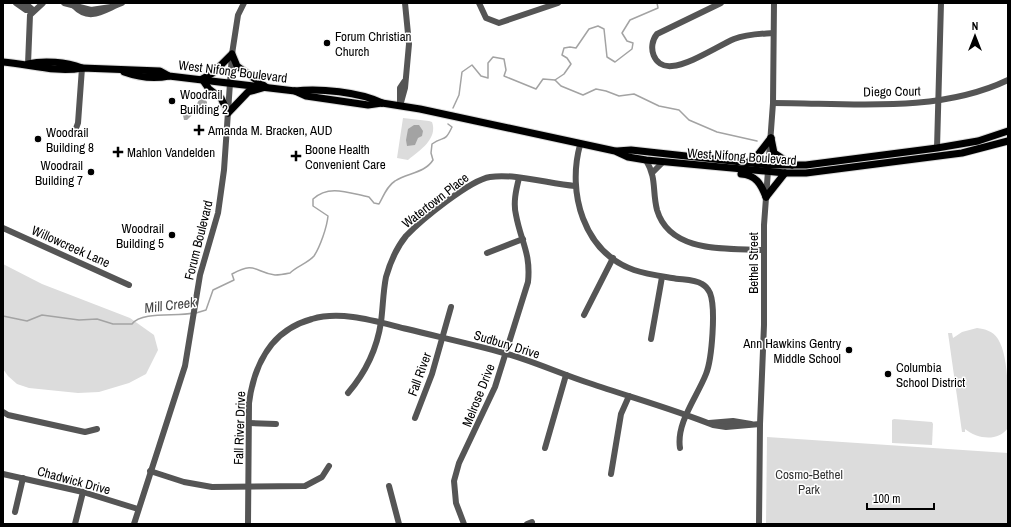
<svg xmlns="http://www.w3.org/2000/svg" width="1011" height="527" font-family="'Archivo Narrow',sans-serif">
<rect width="100%" height="100%" fill="#fff"/>
<!-- green -->
<g fill="#dcdcdc">
<path d="M403,118l26,3 3,1c6,17 -12,28 -24,38l-11,-2z"/>
<polygon points="3,264 42,284 130,318 154,335 158,350 146,374 129,383 99,392 78,393 29,388 17,384 8,376 3,369"/>
<path d="M977,328c8,1 16,3 21,11 12,19 10,66 10,89 -10,14 -31,11 -43,1v3h-3l-14,-99h4l1,5 9,-6z"/>
<polygon points="894,419 932,422 933,424 932,445 892,443 892,420"/>
<polygon points="767,437 1008,453 1008,524 766,524"/>
</g>
<!-- water -->
<g fill="#a3a3a3">
<polygon points="204,98 207,102 207,107 200,108 199,111 196,111 196,114 193,114 187,120 184,120 183,115 190,111 191,108 194,109 199,100"/>
<polygon points="414,125 419,125 423,131 422,136 418,138 415,145 407,146 406,140 408,129"/>
</g>
<g fill="none" stroke-linecap="round" stroke-linejoin="round">
<!-- stream -->
<g stroke="#a3a3a3" stroke-width="1.5">
<polyline points="555,80 564,74 571,64 567,58 562,55 564,48 570,47 576,48 589,29 598,26 604,29 607,57 615,62 632,49 633,43 627,41 622,33 630,20 658,8 657,3"/>
<polyline points="453,108 459,95 462,72 472,65 481,76 488,78 488,63 493,57 504,59 506,70 504,76 536,89 543,79 555,80 561,86 583,95 596,89 606,91 619,96 634,94 659,106 679,110 689,120 717,132 757,141"/>
<path d="M196,313l10,-3 7,-20 21,-10 -2,-6c24,-13 22,-2 43,1 4,0 10,-1 15,-2 7,-7 18,-10 24,-17 6,-9 13,-29 14,-40l-15,-10v-7c16,-15 36,-6 56,-2l5,6 5,1c5,-9 8,-18 16,-23 12,-8 30,-8 38,-21l-2,-7 1,-9c12,-9 12,0 20,-17l-4,-3"/>
<path d="M3,316l24,5 15,-6 37,5 18,-1 16,5h19c10,-13 45,-7 61,-11"/>
</g>
<defs>
<g id="major">
<polygon points="232,54 237,66 266,87 248,92 228,113 221,98 209,89 202,79 213,73"/>
<path d="M3,62c26,2 53,11 79,6l78,3 9,5 126,15c24,-3 65,1 87,12"/>
<path d="M28,64c16,-4 38,-2 54,4"/>
<path d="M124,72c14,5 31,7 45,4"/>
<polyline points="295,91 306,96 368,105 382,103 420,109 615,151 628,157 646,160 785,173 806,173 962,153 1008,141"/>
<polyline points="771,138 774,153 792,165"/>
<polyline points="617,151 631,150 769,165 806,165 937,148 978,141 1008,131"/>
<polyline points="747,163 757,156 771,138"/>
<path d="M741,174c15,1 20,10 25,23"/>
<polyline points="766,197 785,173"/>
</g>
</defs>
<!-- major casing -->
<use href="#major" stroke="#dbdbdb" stroke-width="9"/>
<!-- minor -->
<g stroke="#555" stroke-width="6">
<polyline points="16,3 26,10 33,10"/>
<polyline points="25,3 33,10"/>
<polyline points="64,3 91,10 111,7"/>
<polyline points="479,3 486,18 499,23 558,3"/>
<path d="M721,3l-64,31c-10,12 -4,34 15,32 17,-1 46,-20 62,-27 13,-5 26,-5 39,-6"/>
<path d="M74,6c16,17 31,3 48,-3"/>
<polyline points="28,64 30,15 43,3"/>
<path d="M773,103c77,0 164,11 235,-23"/>
<polyline points="400,106 405,88 409,44 405,3"/>
<polyline points="400,106 400,88 404,82"/>
<polyline points="75,131 78,123 82,68"/>
<path d="M580,145c-13,47 3,107 54,125 12,4 26,6 38,8 10,2 22,1 30,6 4,2 6,5 8,9 6,15 2,66 -4,81 -9,23 -30,49 -26,74"/>
<polyline points="937,148 941,3"/>
<path d="M646,160c11,19 6,30 11,50 13,44 71,38 106,40"/>
<polyline points="653,172 663,162"/>
<polyline points="3,228 129,285"/>
<polyline points="487,253 523,239"/>
<polyline points="584,315 613,258"/>
<polyline points="651,339 662,277"/>
<path d="M348,393c18,-21 29,-44 33,-71 2,-15 2,-30 5,-45 4,-14 11,-30 20,-41 15,-16 64,-56 84,-59 24,-4 60,7 85,9"/>
<polyline points="3,412 8,415 85,432 97,429"/>
<polyline points="415,418 432,374 451,307"/>
<polyline points="249,423 276,424"/>
<polyline points="709,423 733,421 751,424"/>
<polyline points="545,448 566,375"/>
<polyline points="150,471 184,482 212,487 305,486 322,477 329,466"/>
<polyline points="3,474 83,492 138,509"/>
<polyline points="611,474 621,414 629,396"/>
<polyline points="389,486 399,524"/>
<polyline points="15,512 23,478"/>
<polyline points="75,524 83,492"/>
<polyline points="134,524 185,366 200,275 218,213 224,170 232,54 238,15 244,3"/>
<path d="M248,524l1,-121c5,-38 22,-73 63,-84 30,-9 66,3 95,10 32,8 65,15 97,24 29,8 57,21 85,30 41,14 84,26 124,42l13,2 34,-3"/>
<path d="M464,524l-8,-21 -2,-22 5,-18 36,-76 33,-105c3,-29 -7,-40 -12,-67 -3,-12 0,-25 3,-37"/>
<polyline points="527,524 532,522"/>
<polyline points="759,524 760,424 764,325 764,225 773,103 774,3"/>
</g>
<!-- major -->
<use href="#major" stroke="#000" stroke-width="7"/>
</g>
<!-- markers -->
<g fill="#000" stroke="#fff" stroke-width="1.5">
<circle cx="327" cy="43" r="4"/>
<circle cx="172" cy="101" r="4"/>
<path d="M197 124h4v4h4v4h-4v4h-4v-4h-4v-4h4z"/>
<circle cx="38" cy="139" r="4"/>
<path d="M116 146h4v4h4v4h-4v4h-4v-4h-4v-4h4z"/>
<path d="M294 150h4v4h4v4h-4v4h-4v-4h-4v-4h4z"/>
<circle cx="91" cy="172" r="4"/>
<circle cx="172" cy="235" r="4"/>
<circle cx="849" cy="350" r="4"/>
<circle cx="888" cy="374" r="4"/>
</g>
<g text-anchor="middle" stroke-width="3" stroke-linejoin="round" paint-order="stroke">
<!-- poi labels -->
<g font-size="13" fill="#000" stroke="#fff" text-anchor="start">
<text x="335" y="41">Forum Christian<tspan x="335" dy="15">Church</tspan></text>
<text x="180" y="99">Woodrail<tspan x="180" dy="15">Building 2</tspan></text>
<text x="208" y="135">Amanda M. Bracken, AUD</text>
<text x="46" y="137">Woodrail<tspan x="46" dy="15">Building 8</tspan></text>
<text x="305" y="154">Boone Health<tspan x="305" dy="15">Convenient Care</tspan></text>
<text x="127" y="157">Mahlon Vandelden</text>
<text x="83" y="170" text-anchor="end">Woodrail<tspan x="83" dy="15">Building 7</tspan></text>
<text x="164" y="233" text-anchor="end">Woodrail<tspan x="164" dy="15">Building 5</tspan></text>
<text x="841" y="348" text-anchor="end">Ann Hawkins Gentry<tspan x="841" dy="15">Middle School</tspan></text>
<text x="896" y="372">Columbia<tspan x="896" dy="15">School District</tspan></text>
</g>
<!-- street labels -->
<g font-size="13" fill="#000" stroke="#fff">
<text transform="translate(233 71) rotate(7)" y="5">West Nifong Boulevard</text>
<text transform="translate(892 91) rotate(-1)" y="5">Diego Court</text>
<text transform="translate(742 156) rotate(4)" y="5">West Nifong Boulevard</text>
<text transform="translate(435 200) rotate(-38)" y="5">Watertown Place</text>
<text transform="translate(198 240) rotate(-76)" y="5">Forum Boulevard</text>
<text transform="translate(71 246) rotate(24)" y="5">Willowcreek Lane</text>
<text transform="translate(753 263) rotate(-90)" y="5">Bethel Street</text>
<text transform="translate(507 344) rotate(17)" y="5">Sudbury Drive</text>
<text transform="translate(419 374) rotate(-70)" y="5">Fall River</text>
<text transform="translate(478 395) rotate(-68)" y="5">Melrose Drive</text>
<text transform="translate(239 428) rotate(-88)" y="5">Fall River Drive</text>
<text transform="translate(74 480) rotate(15)" y="5">Chadwick Drive</text>
</g>
<!-- park labels -->
<g font-size="13" fill="#333" stroke="#fff">
<text x="809" y="479">Cosmo-Bethel<tspan x="809" dy="15">Park</tspan></text>
</g>
<!-- water labels -->
<g font-size="14" font-style="italic" fill="#444" stroke="#fff">
<text transform="translate(170 305) rotate(-7)" y="5">Mill Creek</text>
</g>
</g>
<!-- border -->
<rect width="1011" height="527" fill="none" stroke="#000000" stroke-width="8"/>
<!-- north arrow -->
<g transform="translate(975 36)" stroke="#ffffff" stroke-width="3" paint-order="stroke">
<path d="M0-3L7 15L0 10L-7 15Z" fill="#000000"/>
<text y="-6" font-size="11" font-weight="bold" text-anchor="middle" fill="#000000">N</text>
</g>
<!-- scale -->
<path d="M867 503v6h67v-6" fill="none" stroke="#000000" stroke-width="2"/>
<text x="873" y="503" font-size="12" fill="#000000" stroke="#ffffff" stroke-width="3" paint-order="stroke">100 m</text>
</svg>
